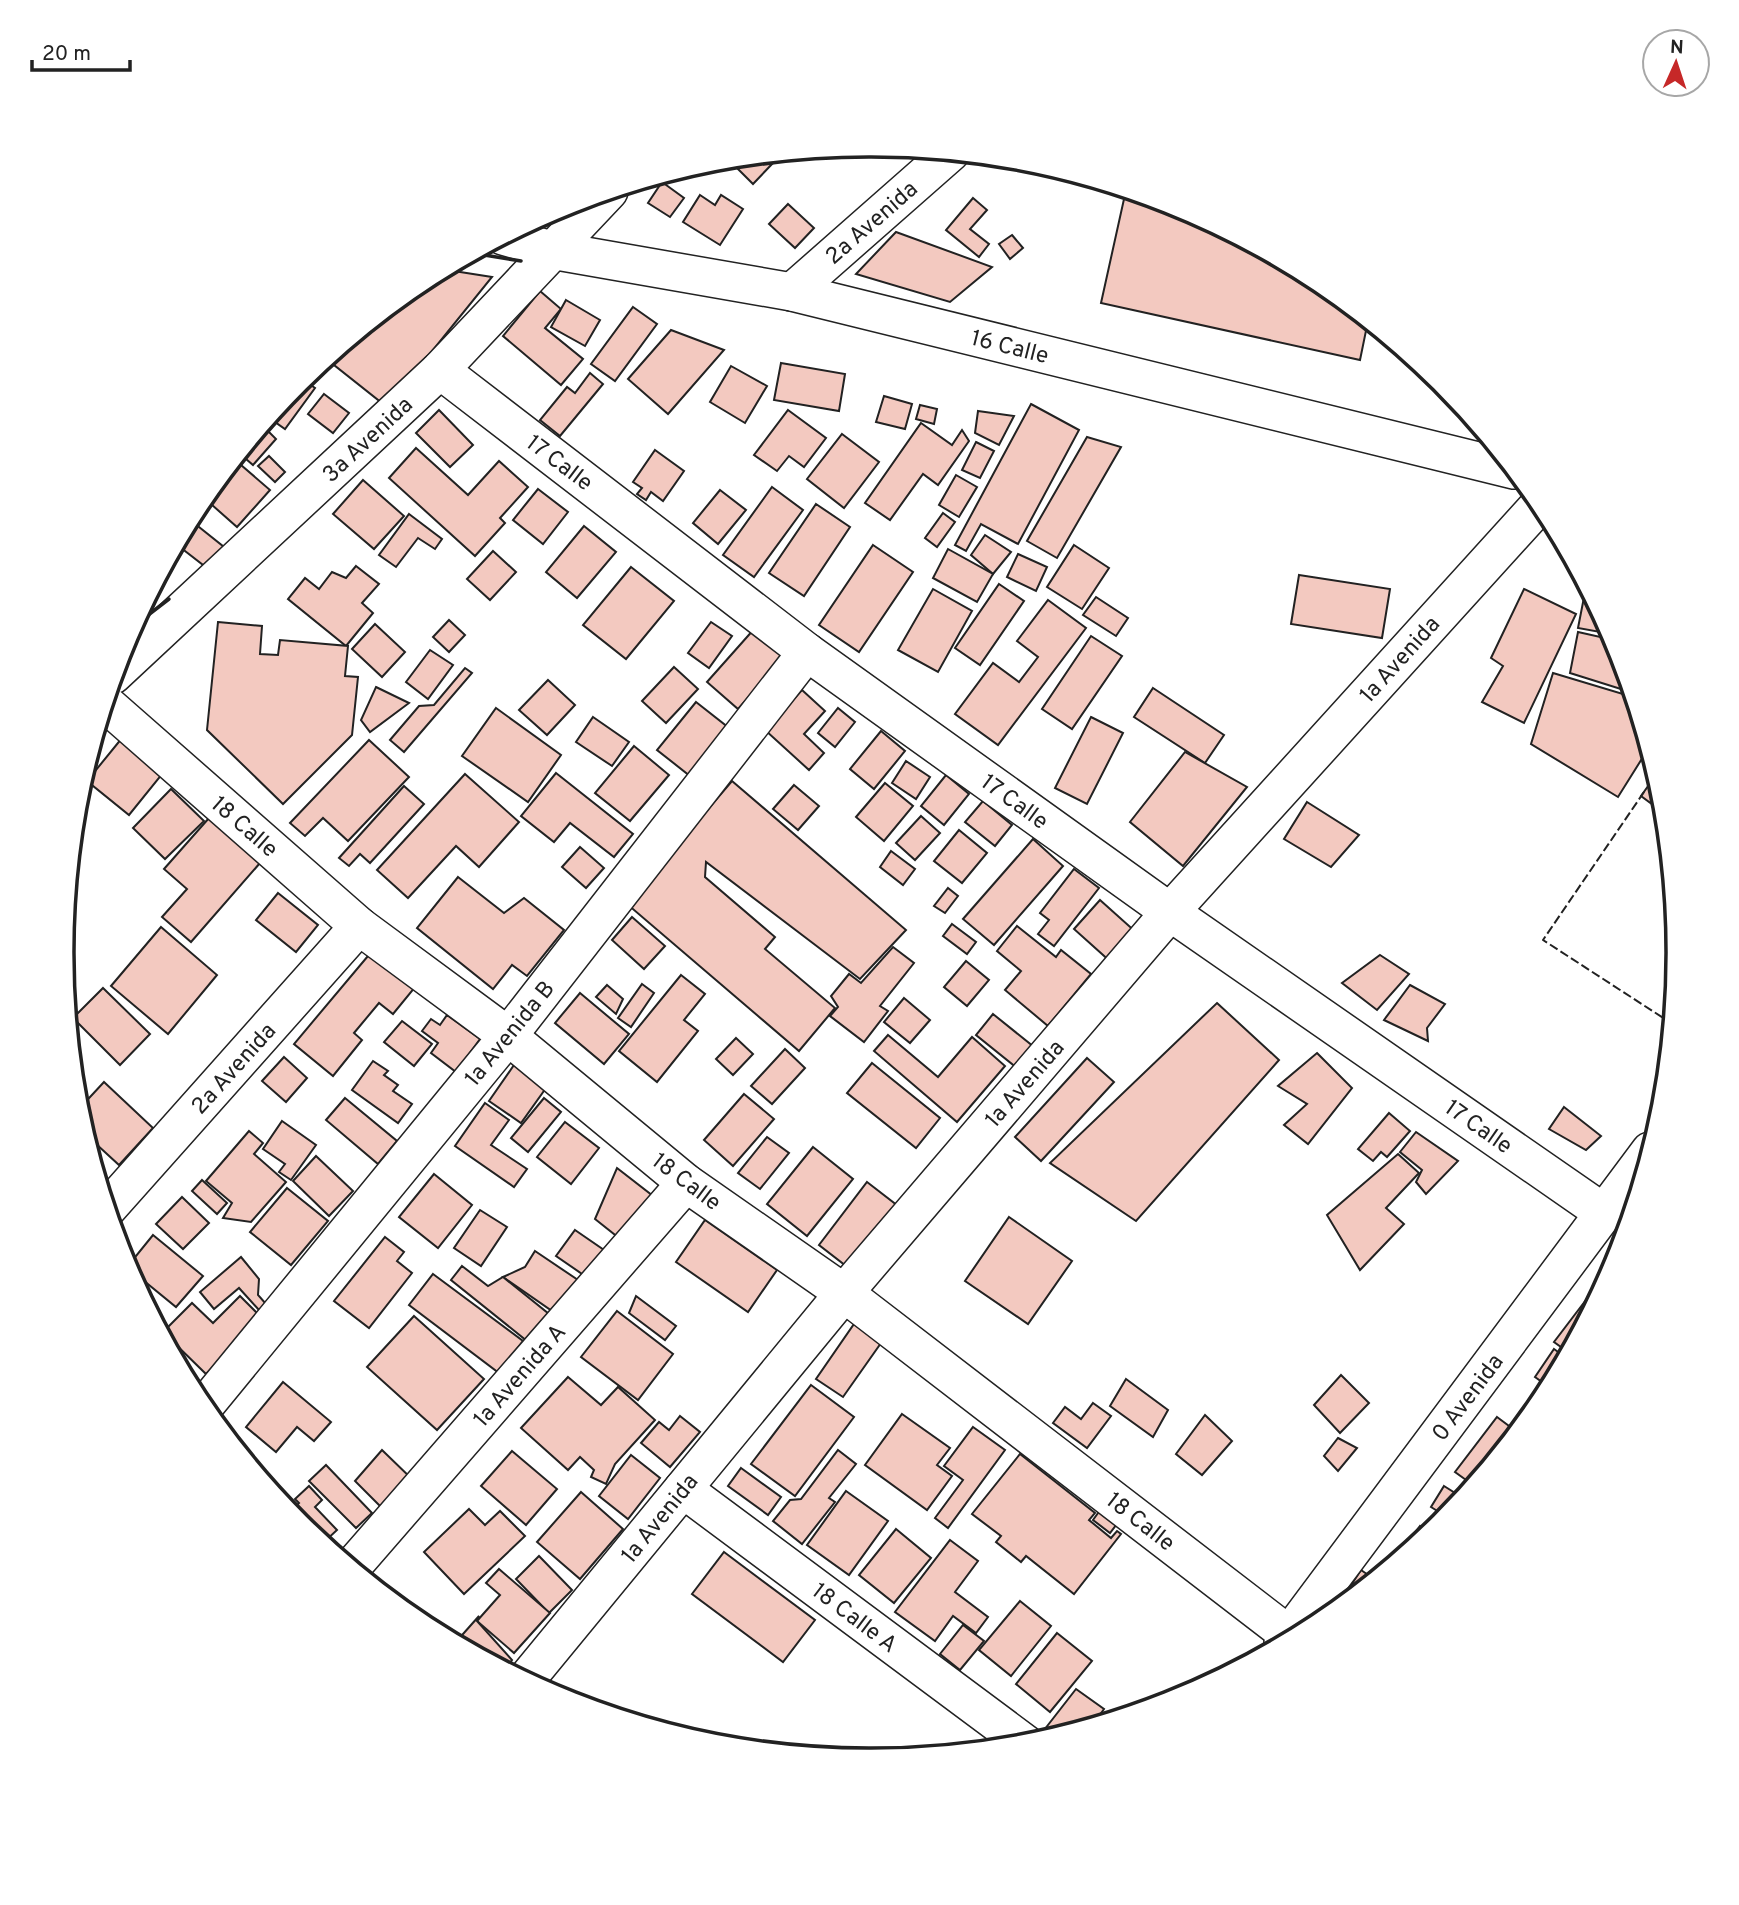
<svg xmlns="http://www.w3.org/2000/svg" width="1739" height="1905" font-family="Overpass,sans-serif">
<rect width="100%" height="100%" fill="#fff"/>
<!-- building -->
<g fill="#f3c9c0" stroke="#222" stroke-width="2">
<polygon points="764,155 773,163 753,184 727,158"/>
<polygon points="662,182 684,198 670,217 648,203"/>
<polygon points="1126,190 1179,206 1319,281 1368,321 1360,360 1101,303"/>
<polygon points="700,195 715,205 721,195 743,209 720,245 683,222"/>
<polygon points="973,198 987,210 970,229 989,244 979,257 946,230"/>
<polygon points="788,204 814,228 795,248 769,224"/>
<polygon points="896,232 992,267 950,302 856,274"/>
<polygon points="1012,235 1023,248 1010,259 999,244"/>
<polygon points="441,269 492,277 387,407 329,361 343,344 421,280"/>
<polygon points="540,291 561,309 545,328 583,359 561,385 503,336"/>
<polygon points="566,300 600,320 585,346 551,327"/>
<polygon points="633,307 657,324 615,381 591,364"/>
<polygon points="671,330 724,350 668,414 628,379"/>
<polygon points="781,363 845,374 839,411 774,400"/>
<polygon points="731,366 767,386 745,423 710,402"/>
<polygon points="590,373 603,384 560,436 540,420 567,387 575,393"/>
<polygon points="301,378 315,388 285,429 268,417"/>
<polygon points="324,394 349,413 333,433 308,414"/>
<polygon points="884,396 912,404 905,429 876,422"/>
<polygon points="1031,404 1079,430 1018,544 981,524 966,551 955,545"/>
<polygon points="920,405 937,409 934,424 916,419"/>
<polygon points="439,410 473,445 450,467 416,433"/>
<polygon points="788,410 826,438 804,467 789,456 777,471 754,455"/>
<polygon points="978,411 1014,416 999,445 975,433"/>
<polygon points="921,423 952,445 962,430 969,441 938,485 923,474 890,520 865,503"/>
<polygon points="262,425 276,439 253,465 239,453"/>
<polygon points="842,434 879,462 844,508 807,479"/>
<polygon points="1087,437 1121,447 1057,558 1027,541"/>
<polygon points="976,442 994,451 980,478 962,470"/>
<polygon points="416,448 468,495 499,461 528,487 500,518 505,523 475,556 389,478"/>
<polygon points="655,450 684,471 663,501 651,492 646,500 637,494 642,488 633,482"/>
<polygon points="269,456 285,472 275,482 258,466"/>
<polygon points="234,459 270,490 237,527 203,497"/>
<polygon points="956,475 977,487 959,517 939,505"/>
<polygon points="363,480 404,516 374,549 333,514"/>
<polygon points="772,487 803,510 754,577 723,555"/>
<polygon points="538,489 568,512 543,544 513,520"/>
<polygon points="720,490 746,510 718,544 693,523"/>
<polygon points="816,504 850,527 804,596 769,573"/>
<polygon points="943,513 955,522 937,547 925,538"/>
<polygon points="409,514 442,539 435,549 418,538 396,567 379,555"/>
<polygon points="189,519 224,547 207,568 176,544"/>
<polygon points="584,526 616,552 577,598 546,572"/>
<polygon points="985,535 1011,552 993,574 971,555"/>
<polygon points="873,545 913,572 859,652 819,625"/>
<polygon points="1074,545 1109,568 1082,609 1047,587"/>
<polygon points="948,549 993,574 977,602 933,578"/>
<polygon points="493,551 516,572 490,600 467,579"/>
<polygon points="1018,554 1047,567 1036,591 1007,577"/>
<polygon points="356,566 379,584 362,603 373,613 346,646 288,599 305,578 319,589 332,572 346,578"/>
<polygon points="631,567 674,601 626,659 583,625"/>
<polygon points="1299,575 1390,589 1382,638 1291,624"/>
<polygon points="999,584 1024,601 980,665 955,648"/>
<polygon points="1586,587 1611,634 1578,628"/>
<polygon points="933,589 972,611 938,672 898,650"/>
<polygon points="1524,589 1576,614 1524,723 1482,702 1503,666 1491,658"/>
<polygon points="1096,597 1128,618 1116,636 1083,615"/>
<polygon points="1048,600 1086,628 998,745 955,714 993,663 1019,682 1038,657 1017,641"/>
<polygon points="449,620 465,635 449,652 433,637"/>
<polygon points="218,622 262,626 260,654 278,655 280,640 348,646 345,676 358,677 352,735 283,804 207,730"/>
<polygon points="711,622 732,636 709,668 688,653"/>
<polygon points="375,624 405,652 382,677 352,649"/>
<polygon points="755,628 786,655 738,709 707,682"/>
<polygon points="1578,632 1614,640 1627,678 1624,690 1570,673"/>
<polygon points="1091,636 1122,656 1072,729 1042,709"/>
<polygon points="430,650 453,665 428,699 406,682"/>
<polygon points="674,667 698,689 666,723 642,701"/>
<polygon points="465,668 472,673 404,752 390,740 419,706 434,705"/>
<polygon points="1553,673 1633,697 1648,749 1618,797 1531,744"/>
<polygon points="548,680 575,705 547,735 519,710"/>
<polygon points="376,687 409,703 370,732 361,720"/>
<polygon points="1153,688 1224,735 1205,763 1134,717"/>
<polygon points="802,690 825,711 804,734 824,753 809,770 765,730"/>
<polygon points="696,702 729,728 690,776 657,750"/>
<polygon points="496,708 561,755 528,802 462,756"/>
<polygon points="838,708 855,722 835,747 818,733"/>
<polygon points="593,717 629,742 612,766 576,742"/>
<polygon points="1091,717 1123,733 1087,804 1055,788"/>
<polygon points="881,731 905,751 874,789 850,769"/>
<polygon points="122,738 163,773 129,815 87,781"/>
<polygon points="369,740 409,777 348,841 323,818 305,836 290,823"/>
<polygon points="634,746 669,775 630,821 595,793"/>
<polygon points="1185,752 1247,787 1183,866 1130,822"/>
<polygon points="906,761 930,777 916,799 892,783"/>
<polygon points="556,773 633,834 614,857 570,823 554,842 521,816"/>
<polygon points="465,774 519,822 479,867 456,846 408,898 377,870"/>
<polygon points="946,775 969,794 944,825 921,806"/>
<polygon points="1656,775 1662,795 1664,813 1641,796"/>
<polygon points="732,781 906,930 860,979 706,862 705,877 775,937 765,949 835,1008 799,1051 627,904"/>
<polygon points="885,783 913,806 884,841 856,817"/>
<polygon points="794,785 819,806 798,830 773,809"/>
<polygon points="404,786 424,804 370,863 360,854 349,866 339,858"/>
<polygon points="171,789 204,821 165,859 133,828"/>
<polygon points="983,801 1012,825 995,846 965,822"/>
<polygon points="1307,802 1359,835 1331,867 1284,839"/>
<polygon points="921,816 940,833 915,860 896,843"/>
<polygon points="209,818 260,863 191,942 162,917 187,889 164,869"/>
<polygon points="959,830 987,853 962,883 934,861"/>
<polygon points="1033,839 1063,866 994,945 963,919"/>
<polygon points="580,847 604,868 586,888 562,867"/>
<polygon points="891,851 915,869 903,885 880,867"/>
<polygon points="1074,869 1099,888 1054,946 1038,934 1049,920 1040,913"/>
<polygon points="458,877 504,913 524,898 564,930 527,976 512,965 493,989 417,928"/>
<polygon points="948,888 958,896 945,913 934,906"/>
<polygon points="278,893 318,925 296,952 256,920"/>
<polygon points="1100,900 1138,934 1112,963 1074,929"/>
<polygon points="632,917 665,946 644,969 612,940"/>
<polygon points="952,924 976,942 967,954 943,936"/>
<polygon points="1017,926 1056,957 1061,950 1091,974 1048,1026 1005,990 1021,971 997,951"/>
<polygon points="161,927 217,975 168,1034 111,986"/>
<polygon points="893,947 914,963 880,1006 888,1011 864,1042 830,1016 838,1007 831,996 849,974 861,983"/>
<polygon points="373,950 416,986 393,1014 379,1003 354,1033 362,1040 333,1076 294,1044"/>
<polygon points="1380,955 1409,974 1377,1010 1342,983"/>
<polygon points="966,961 989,980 967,1006 944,987"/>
<polygon points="681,975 705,994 684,1020 698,1031 657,1082 619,1051"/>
<polygon points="642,984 654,993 631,1027 618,1018"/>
<polygon points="607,985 623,999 616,1014 596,997"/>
<polygon points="1410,985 1445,1004 1427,1028 1428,1041 1384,1020"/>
<polygon points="103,988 150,1034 120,1065 73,1018"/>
<polygon points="580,993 629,1034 604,1064 555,1023"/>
<polygon points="904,998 930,1020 910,1043 884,1022"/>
<polygon points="1217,1003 1279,1060 1136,1221 1050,1163"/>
<polygon points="993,1014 1034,1047 1017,1068 976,1035"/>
<polygon points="447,1015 480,1039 456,1072 431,1053 438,1043 422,1031 431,1019 440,1025"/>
<polygon points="402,1021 432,1044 414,1066 384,1042"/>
<polygon points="888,1035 938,1077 972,1037 1005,1066 957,1122 874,1051"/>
<polygon points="736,1038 753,1054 733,1075 716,1059"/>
<polygon points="785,1049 805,1068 772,1104 751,1086"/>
<polygon points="1317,1053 1352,1088 1308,1144 1284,1125 1307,1104 1278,1086"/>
<polygon points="284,1057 307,1078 286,1102 262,1081"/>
<polygon points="1087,1058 1114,1082 1041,1161 1015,1137"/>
<polygon points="373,1061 388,1071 384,1075 398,1085 393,1091 412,1104 398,1123 352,1090"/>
<polygon points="872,1063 940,1118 916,1148 847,1093"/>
<polygon points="514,1065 546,1088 521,1123 489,1101"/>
<polygon points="104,1082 153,1128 119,1165 83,1132 77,1111"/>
<polygon points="744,1094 774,1119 733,1166 704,1140"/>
<polygon points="345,1098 397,1141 378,1164 326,1120"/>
<polygon points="544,1098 561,1112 528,1152 511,1138"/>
<polygon points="485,1103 509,1120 491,1145 527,1169 514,1187 455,1146"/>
<polygon points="1564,1107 1601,1136 1586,1150 1549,1129"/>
<polygon points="1389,1113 1410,1131 1387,1157 1381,1152 1373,1161 1358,1149"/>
<polygon points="282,1121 316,1145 291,1180 279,1172 285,1164 263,1149"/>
<polygon points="565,1122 599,1148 571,1184 537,1157"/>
<polygon points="249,1131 263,1143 254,1154 286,1182 251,1222 223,1218 232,1203 206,1181"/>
<polygon points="1416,1132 1458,1161 1426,1194 1416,1182 1422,1170 1400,1152"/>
<polygon points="767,1137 789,1153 760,1189 738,1173"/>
<polygon points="813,1147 853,1179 807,1236 767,1204"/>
<polygon points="1398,1154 1419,1173 1386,1208 1404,1224 1360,1270 1327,1215"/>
<polygon points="316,1156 353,1191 329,1216 293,1181"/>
<polygon points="617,1168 653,1196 619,1238 595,1219"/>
<polygon points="434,1174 472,1205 438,1248 399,1217"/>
<polygon points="202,1180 227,1203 217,1214 192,1191"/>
<polygon points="867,1182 898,1206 850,1269 819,1245"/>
<polygon points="287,1188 328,1221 291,1265 250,1232"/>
<polygon points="182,1197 209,1223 183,1249 156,1224"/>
<polygon points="480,1210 507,1227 481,1266 454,1248"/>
<polygon points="1009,1217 1072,1261 1028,1324 965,1281"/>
<polygon points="705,1220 777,1270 748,1312 676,1262"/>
<polygon points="575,1230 604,1250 585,1276 556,1256"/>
<polygon points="153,1235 203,1276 176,1307 127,1267"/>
<polygon points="385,1237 404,1252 397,1261 412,1273 369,1328 334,1301"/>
<polygon points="535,1251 578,1280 555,1313 503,1277 525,1267"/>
<polygon points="1619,1252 1616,1262 1600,1292 1594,1288"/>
<polygon points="241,1257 259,1279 258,1295 266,1304 259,1310 239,1288 214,1309 200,1292"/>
<polygon points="462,1266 488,1286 503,1277 549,1314 527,1341 451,1280"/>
<polygon points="433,1274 523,1341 499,1373 409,1305"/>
<polygon points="1592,1292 1598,1296 1568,1352 1554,1342"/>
<polygon points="240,1296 262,1318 206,1374 163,1332 192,1303 213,1323"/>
<polygon points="636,1296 676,1326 665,1340 629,1313"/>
<polygon points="617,1311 673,1354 638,1400 581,1357"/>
<polygon points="414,1316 484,1379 437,1430 367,1367"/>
<polygon points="854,1324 881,1343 843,1397 816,1379"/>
<polygon points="166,1342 186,1368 185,1374 194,1388 192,1392"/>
<polygon points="1554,1349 1565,1357 1549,1387 1535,1377"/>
<polygon points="1341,1375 1369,1403 1340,1433 1314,1405"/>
<polygon points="568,1377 601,1405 618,1387 655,1420 615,1464 606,1484 591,1477 594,1470 580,1457 568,1470 521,1428"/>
<polygon points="1126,1379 1168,1410 1153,1437 1110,1406"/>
<polygon points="283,1382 331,1422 314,1441 297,1427 276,1452 246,1427"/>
<polygon points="811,1385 854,1417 795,1496 751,1464"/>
<polygon points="1093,1403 1111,1416 1087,1448 1053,1423 1065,1407 1081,1419"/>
<polygon points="902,1414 950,1448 937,1465 952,1476 927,1510 865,1465"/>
<polygon points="1205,1415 1232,1441 1202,1475 1176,1454"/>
<polygon points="680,1416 700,1432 670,1467 641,1443 659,1422 669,1430"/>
<polygon points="1497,1417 1517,1432 1473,1485 1455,1472"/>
<polygon points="973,1427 1005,1450 948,1528 935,1518 963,1480 944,1466"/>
<polygon points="1338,1438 1357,1448 1338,1471 1324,1456"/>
<polygon points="382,1450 414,1481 385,1511 355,1481"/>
<polygon points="838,1450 856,1464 829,1498 835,1502 802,1544 773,1521 790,1500 801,1499"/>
<polygon points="512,1451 557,1489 526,1525 481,1486"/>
<polygon points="1020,1454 1095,1513 1089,1520 1111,1538 1117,1531 1121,1534 1074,1594 1026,1556 1021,1562 996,1542 1001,1536 972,1514"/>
<polygon points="631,1455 660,1478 628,1519 599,1496"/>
<polygon points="326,1465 372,1513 356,1528 309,1481"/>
<polygon points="741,1468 781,1497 768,1515 728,1486"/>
<polygon points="309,1486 322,1500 315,1507 337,1530 322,1544 289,1513 299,1503 295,1499"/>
<polygon points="1444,1486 1463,1498 1447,1517 1431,1507"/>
<polygon points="846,1491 888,1521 849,1575 807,1545"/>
<polygon points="581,1492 623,1529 580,1579 537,1542"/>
<polygon points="1106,1502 1123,1516 1110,1533 1093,1520"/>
<polygon points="469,1509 485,1525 500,1511 525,1536 464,1594 424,1552"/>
<polygon points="1420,1526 1429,1534 1389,1567"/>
<polygon points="896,1529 931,1558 894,1603 859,1575"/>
<polygon points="950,1540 978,1561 955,1592 988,1617 976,1633 953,1616 935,1641 895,1612"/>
<polygon points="724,1552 815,1620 783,1662 692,1594"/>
<polygon points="539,1556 572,1590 549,1613 516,1579"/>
<polygon points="499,1569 550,1613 514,1653 477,1621 500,1595 486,1583"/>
<polygon points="1361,1570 1374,1579 1333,1613"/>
<polygon points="1020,1601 1051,1626 1011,1676 979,1650"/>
<polygon points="479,1616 477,1621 512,1660 505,1669 455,1643"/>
<polygon points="963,1625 984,1641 960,1670 940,1654"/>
<polygon points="1057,1633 1092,1661 1050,1712 1016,1684"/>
<polygon points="1076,1689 1104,1709 1092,1726 1048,1739 1041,1734"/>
</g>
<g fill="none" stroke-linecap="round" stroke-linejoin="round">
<defs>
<g id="minor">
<polyline points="503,236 551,250 792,292 1514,470"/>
<polyline points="792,292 951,152"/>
<polyline points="440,370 807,652 1170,912 1604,1213"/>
<polyline points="113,675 440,370 609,191"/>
<polyline points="105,703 359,926 508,1036 686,1183 844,1293 1289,1635"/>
<polyline points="107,1209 359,926"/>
<polyline points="203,1408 508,1036 807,652"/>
<polyline points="683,1489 1027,1745"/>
<polyline points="351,1568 686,1183"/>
<polyline points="1283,1643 1650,1151"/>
<polyline points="525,1681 844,1293 1170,912 1541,503"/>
</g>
</defs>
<!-- minor casing -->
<use href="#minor" stroke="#222" stroke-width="40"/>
<!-- minor -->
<use href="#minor" stroke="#fff" stroke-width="37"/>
<!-- fence -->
<polyline stroke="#222" stroke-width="2" stroke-dasharray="9 3.5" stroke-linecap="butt" points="1644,792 1543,940 1671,1023"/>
<!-- wall -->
<g stroke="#222" stroke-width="3.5">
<polyline points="472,253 521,261"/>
<polyline points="130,629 169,599"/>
</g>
</g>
<g text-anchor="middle" stroke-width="5" stroke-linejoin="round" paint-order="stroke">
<!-- street labels -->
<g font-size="23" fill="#222" stroke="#fff">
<text transform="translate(871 222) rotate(-41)" y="8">2a Avenida</text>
<text transform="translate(1010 346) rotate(14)" y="8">16 Calle</text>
<text transform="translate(367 439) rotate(-43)" y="8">3a Avenida</text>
<text transform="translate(560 462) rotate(37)" y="8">17 Calle</text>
<text transform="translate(1399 659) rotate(-48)" y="8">1a Avenida</text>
<text transform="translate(1015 801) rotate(36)" y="8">17 Calle</text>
<text transform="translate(245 826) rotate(41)" y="8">18 Calle</text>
<text transform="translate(509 1033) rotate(-51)" y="8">1a Avenida B</text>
<text transform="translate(233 1068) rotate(-48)" y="8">2a Avenida</text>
<text transform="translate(1024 1083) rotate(-49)" y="8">1a Avenida</text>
<text transform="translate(1479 1126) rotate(35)" y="8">17 Calle</text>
<text transform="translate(687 1181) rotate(37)" y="8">18 Calle</text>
<text transform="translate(519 1375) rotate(-49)" y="8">1a Avenida A</text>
<text transform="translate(1467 1397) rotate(-53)" y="8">0 Avenida</text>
<text transform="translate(659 1518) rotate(-51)" y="8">1a Avenida</text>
<text transform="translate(1141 1521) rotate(38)" y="8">18 Calle</text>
<text transform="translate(855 1617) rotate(37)" y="8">18 Calle A</text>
</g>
</g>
<!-- crop -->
<path d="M0 0H1739V1905H0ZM869 157H871A795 795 0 0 1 1666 952V953A795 795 0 0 1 871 1748H869A795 795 0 0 1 74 953V952A795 795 0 0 1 869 157Z" fill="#fff" fill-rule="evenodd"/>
<path fill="none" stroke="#222" stroke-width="3.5" d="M869 157H871A795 795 0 0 1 1666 952V953A795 795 0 0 1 871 1748H869A795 795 0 0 1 74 953V952A795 795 0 0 1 869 157Z"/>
<!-- north arrow -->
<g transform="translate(1676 63) rotate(3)"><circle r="33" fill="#ffffff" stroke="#a7a7a7" stroke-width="2"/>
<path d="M0-5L12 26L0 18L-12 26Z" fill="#c62828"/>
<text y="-10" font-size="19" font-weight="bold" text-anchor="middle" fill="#222222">N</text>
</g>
<!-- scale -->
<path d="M32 60v10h98v-10" fill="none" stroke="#222222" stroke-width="3.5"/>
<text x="42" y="60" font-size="21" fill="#222222" stroke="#ffffff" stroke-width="5" paint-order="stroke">20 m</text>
</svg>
